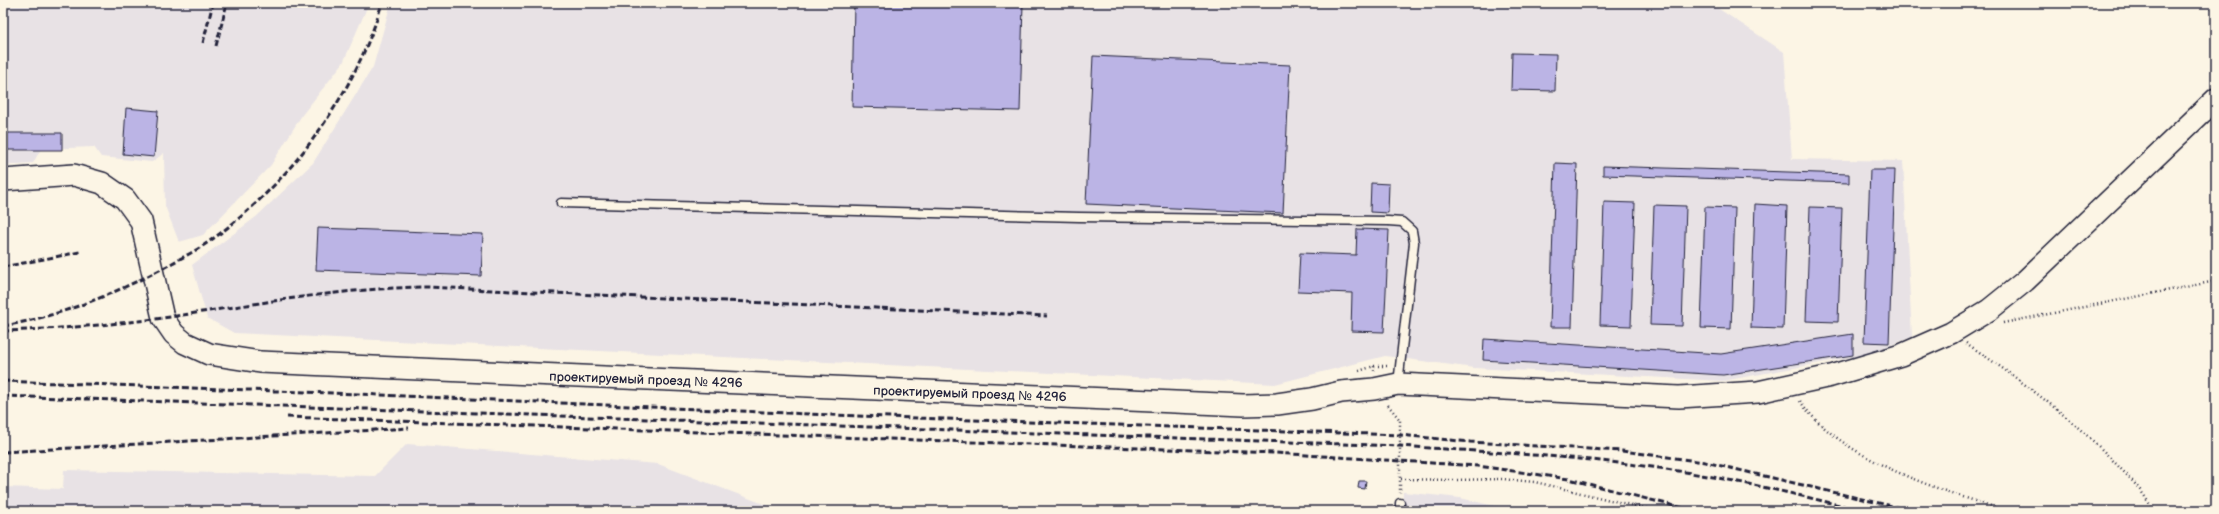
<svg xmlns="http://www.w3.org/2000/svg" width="2219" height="514" font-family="'Balsamiq Sans',sans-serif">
<rect width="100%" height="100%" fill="#fcf5e5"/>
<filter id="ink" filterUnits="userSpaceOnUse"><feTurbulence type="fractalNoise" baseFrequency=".025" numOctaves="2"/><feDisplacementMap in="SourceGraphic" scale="8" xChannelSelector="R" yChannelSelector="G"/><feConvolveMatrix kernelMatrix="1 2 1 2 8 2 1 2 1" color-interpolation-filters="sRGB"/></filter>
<g filter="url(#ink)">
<!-- built -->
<g fill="#e8e2e5">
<polygon points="3,3 369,3 343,63 302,115 271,165 203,235 179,242 165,206 164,153 152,162 101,157 94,147 41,149 33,163 3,165"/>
<polygon points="391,3 1710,3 1784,52 1792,159 1903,161 1912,337 1864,355 1723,381 1474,368 1385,356 1275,384 234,333 207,318 192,265 256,217 313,163 373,67"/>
<polygon points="407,444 658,464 782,511 3,511 3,487 63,489 64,470 375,476"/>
<polygon points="1403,492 1460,498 1516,511 1402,511"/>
</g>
<!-- building -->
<g fill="#bbb4e5" stroke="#22223b">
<polygon points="854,3 1023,3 1020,111 852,107"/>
<polygon points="1512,53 1556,54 1555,91 1511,90"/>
<polygon points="1093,56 1290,65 1283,213 1086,204"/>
<polygon points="126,108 158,111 154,157 123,154"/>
<polygon points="3,123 3,133 62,133 62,150 3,150"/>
<polygon points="1555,163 1577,164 1572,327 1550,327"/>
<polygon points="1603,166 1849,174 1849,183 1603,175"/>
<polygon points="1870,170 1895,170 1889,343 1864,342"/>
<polygon points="1371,183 1389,184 1388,213 1370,212"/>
<polygon points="1604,202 1635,203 1631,326 1600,325"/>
<polygon points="1755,204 1787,206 1783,329 1751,328"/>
<polygon points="1654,205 1686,206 1682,326 1650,325"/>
<polygon points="1705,207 1735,208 1731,329 1701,328"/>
<polygon points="1810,207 1842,208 1838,322 1806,321"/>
<polygon points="318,228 483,234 481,276 316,270"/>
<polygon points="1357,229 1389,230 1384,332 1351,331 1352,293 1298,291 1300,253 1356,255"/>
<polygon points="1853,334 1853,355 1723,375 1483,360 1484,339 1721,354"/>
<polygon points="1359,481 1366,481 1365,489 1358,488"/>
</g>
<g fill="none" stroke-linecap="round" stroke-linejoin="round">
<defs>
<g id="service">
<polyline points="561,203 1079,217 1388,221 1402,222 1412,231 1414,243 1398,384"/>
<polyline points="1400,511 1400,503"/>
</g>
<polyline id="tertiary" points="3,180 74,175 102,183 125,199 141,221 163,318 174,334 185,343 209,354 260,362 1243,405 1277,404 1312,399 1341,392 1374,389 1398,384 1679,397 1758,392 1831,376 1901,355 1951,333 1989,310 2025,281 2216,99"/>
</defs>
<!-- service casing -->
<use href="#service" stroke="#22223b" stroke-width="11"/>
<!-- tertiary casing -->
<use href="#tertiary" stroke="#22223b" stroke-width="24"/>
<!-- path -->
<g stroke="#22223b" stroke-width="2.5" stroke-dasharray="1 3" stroke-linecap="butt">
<polyline points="2003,323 2216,281"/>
<path d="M1966,343c56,38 108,76 154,125 12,12 26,27 33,43"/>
<polyline points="1374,366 1388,366"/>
<polyline points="1359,371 1374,366 1374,371"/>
<path d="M1800,401c42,60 140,89 207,110"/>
<polyline points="1388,405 1400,420 1400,493"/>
<polyline points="1401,479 1452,480 1502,479 1535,482 1656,511"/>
</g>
<!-- service -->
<use href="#service" stroke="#fcf5e5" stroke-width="8"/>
<!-- tertiary -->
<use href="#tertiary" stroke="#fcf5e5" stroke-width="21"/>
<!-- rail -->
<g stroke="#22223b" stroke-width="3" stroke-dasharray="6 3" stroke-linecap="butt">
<polyline points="203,43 213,3"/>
<polyline points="216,46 227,3"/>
<polyline points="3,267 80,252"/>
<path d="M3,326c58,-10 112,-32 164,-60 12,-7 25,-13 37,-21 82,-56 150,-147 178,-242"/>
<path d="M3,331c53,-2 107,-6 160,-13 88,-13 175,-30 264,-31l620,29"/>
<polyline points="3,381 358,394 831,415 1400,435 1470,442 1622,451 1705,462 1913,511"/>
<path d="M3,396l1397,50c87,6 173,10 259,22 69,10 137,26 204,43"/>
<polyline points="287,417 1275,453 1478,466 1569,479 1694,511"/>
<polyline points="3,452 409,428"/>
</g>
</g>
</g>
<g text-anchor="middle" stroke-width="3" stroke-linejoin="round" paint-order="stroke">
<!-- street labels -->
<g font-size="13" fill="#22223b" stroke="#fcf5e5">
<text transform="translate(646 379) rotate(2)" y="5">проектируемый проезд № 4296</text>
<text transform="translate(970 393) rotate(2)" y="5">проектируемый проезд № 4296</text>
</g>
</g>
<!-- margin -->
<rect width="2219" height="514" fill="none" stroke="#fcf5e5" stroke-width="16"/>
<rect x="8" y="8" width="2203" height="498" fill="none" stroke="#22223b" stroke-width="1.5" filter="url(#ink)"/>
</svg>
